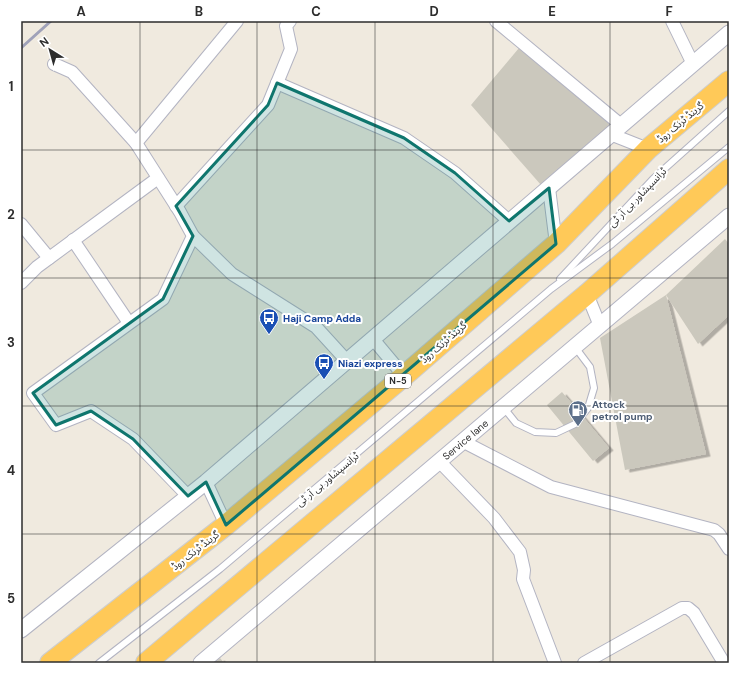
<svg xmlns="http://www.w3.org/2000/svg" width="750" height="684" font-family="'DM Sans','Noto Sans Arabic',sans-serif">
<defs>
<filter id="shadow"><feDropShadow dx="4.5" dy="2.5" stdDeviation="0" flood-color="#0004"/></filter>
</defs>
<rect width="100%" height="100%" fill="#f0eadf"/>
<!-- building -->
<g fill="#cbc8bd" filter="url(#shadow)">
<polygon points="519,48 609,124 541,185 471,105"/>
<polygon points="725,239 729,244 729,315 698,344 666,295"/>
<polygon points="666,295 706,454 625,470 600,338"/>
<polygon points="562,392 609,448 593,461 547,405"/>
<polygon points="220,658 224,663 214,663"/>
</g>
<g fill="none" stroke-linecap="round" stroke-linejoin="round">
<defs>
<g id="service">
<polyline points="560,279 653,179 729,111"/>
<polyline points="504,408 516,423 535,432 556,433 575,424 588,408 594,388 590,367 575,347"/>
<polyline points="99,663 220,569 551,289 612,244 729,147"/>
</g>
<g id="minor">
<polyline points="496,21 621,125"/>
<polyline points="672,21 693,64"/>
<polyline points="54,64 72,72 136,143 180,212 193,236 163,299 33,393 56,425 91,411 133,439 188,496"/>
<polyline points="277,83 404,138 455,173 509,221"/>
<polyline points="610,134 648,149"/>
<polyline points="136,143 237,21"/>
<polyline points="549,188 556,244"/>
<polyline points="176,206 268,105 291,49 286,26 290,21"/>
<polyline points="21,224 49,258"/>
<polyline points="193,236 232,274 316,327 347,361"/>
<polyline points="73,240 129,323"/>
<polyline points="21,283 37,267 158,178"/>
<polyline points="587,294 600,326"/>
<polyline points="373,339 404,376"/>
<polyline points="462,441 551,487 714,530 719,534 729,549"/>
<polyline points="439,461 494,518 520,552 524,570 523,579 555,663"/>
<polyline points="206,482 226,525"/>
<polyline points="584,663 682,608 688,608 694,613 724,663"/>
</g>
<g id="tertiary">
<polyline points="21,630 206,482 729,33"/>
<path id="s1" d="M201,663l528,-447"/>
</g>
<g id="trunk">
<polyline points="50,663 226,525 404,376 556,244 648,149 729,81"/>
<polyline points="146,663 587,294 729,169"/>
</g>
</defs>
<!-- service casing -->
<use href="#service" stroke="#b3b4c2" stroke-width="8"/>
<!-- minor casing -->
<use href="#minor" stroke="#b3b4c2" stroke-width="14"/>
<!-- tertiary casing -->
<use href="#tertiary" stroke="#b3b4c2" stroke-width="17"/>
<!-- trunk casing -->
<use href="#trunk" stroke="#cdcdcd" stroke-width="22"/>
<!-- service -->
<use href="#service" stroke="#fff" stroke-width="6"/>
<!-- minor -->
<use href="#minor" stroke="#fff" stroke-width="12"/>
<!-- tertiary -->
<use href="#tertiary" stroke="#fff" stroke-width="15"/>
<!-- trunk -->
<use href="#trunk" stroke="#ffc958" stroke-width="20"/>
<!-- rail -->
<polyline stroke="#a0a2b9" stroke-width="3" points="21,48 51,21"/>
</g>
<!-- marked area -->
<path fill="#0f766e" fill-opacity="0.2" stroke="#0f766e" stroke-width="3" stroke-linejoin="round" d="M277,83l127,55 51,35 54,48 40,-33 7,56 -330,281 -20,-43 -18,14 -55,-57 -42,-28 -35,14 -23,-32 130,-94 30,-63 -17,-30 92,-101z"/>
<!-- grid -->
<path fill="none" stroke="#2d2d2d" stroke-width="1" stroke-opacity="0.55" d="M140,21v642M257,21v642M375,21v642M493,21v642M610,21v642M21,150h708M21,278h708M21,406h708M21,534h708"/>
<!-- icons -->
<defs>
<symbol id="bus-pin" viewBox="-11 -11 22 30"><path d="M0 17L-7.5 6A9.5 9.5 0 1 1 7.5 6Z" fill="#1a4fb4" stroke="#fff"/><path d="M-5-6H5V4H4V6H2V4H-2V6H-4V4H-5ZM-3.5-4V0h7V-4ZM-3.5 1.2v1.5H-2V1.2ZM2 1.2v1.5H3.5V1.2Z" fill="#fff"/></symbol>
<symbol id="fuel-pin" viewBox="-11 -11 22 30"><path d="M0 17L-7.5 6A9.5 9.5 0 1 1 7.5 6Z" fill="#5c6f8a" stroke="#fff"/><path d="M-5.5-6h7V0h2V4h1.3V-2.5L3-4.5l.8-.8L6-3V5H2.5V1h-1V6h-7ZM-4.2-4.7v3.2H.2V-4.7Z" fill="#fff"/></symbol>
</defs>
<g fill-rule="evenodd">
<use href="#bus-pin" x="258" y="307" width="22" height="30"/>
<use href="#bus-pin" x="313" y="352" width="22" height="30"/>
<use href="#fuel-pin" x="567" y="399" width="22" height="30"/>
</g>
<g text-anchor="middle" stroke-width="4" stroke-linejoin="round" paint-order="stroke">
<!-- shield labels -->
<rect fill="#fff" stroke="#6c6c6c" stroke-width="1" x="385" y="374" width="26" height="14" rx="3"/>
<g font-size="9" font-weight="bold" fill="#2d2d2d">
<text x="398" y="384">N-5</text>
</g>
<!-- street labels -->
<g font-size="10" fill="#2d2d2d" stroke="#fff">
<text transform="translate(680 122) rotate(-40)" y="4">گرینڈ ٹرنک روڈ</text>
<text transform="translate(637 197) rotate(-46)" y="4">ٹرانسپشاور بی آر ٹی</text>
<text transform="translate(443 342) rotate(-41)" y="4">گرینڈ ٹرنک روڈ</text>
<text dy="4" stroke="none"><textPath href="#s1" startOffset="346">Service lane</textPath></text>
<text transform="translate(327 479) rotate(-40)" y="4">ٹرانسپشاور بی آر ٹی</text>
<text transform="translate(195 550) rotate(-38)" y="4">گرینڈ ٹرنک روڈ</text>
</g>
<!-- transit labels -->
<g font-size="10" font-weight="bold" fill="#164399" stroke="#fff" text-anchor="start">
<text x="283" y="322">Haji Camp Adda</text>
<text x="338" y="367">Niazi express</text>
</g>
<!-- service labels -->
<g font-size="10" font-weight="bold" fill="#4e5e75" stroke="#fff" text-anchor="start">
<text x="592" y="408">Attock<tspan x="592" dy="12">petrol pump</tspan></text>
</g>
</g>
<!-- border -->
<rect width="750" height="684" fill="none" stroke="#ffffff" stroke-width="44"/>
<!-- north arrow -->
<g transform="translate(50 50) rotate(323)" stroke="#ffffff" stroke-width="3" paint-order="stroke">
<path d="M0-3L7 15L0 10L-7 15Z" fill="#2d2d2d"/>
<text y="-6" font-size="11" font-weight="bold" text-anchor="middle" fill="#2d2d2d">N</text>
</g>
<rect x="22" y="22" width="706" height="640" fill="none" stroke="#2d2d2d" stroke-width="1.5"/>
<g font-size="13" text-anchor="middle" font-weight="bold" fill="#2d2d2d">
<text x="81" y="16">A</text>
<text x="199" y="16">B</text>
<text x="316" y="16">C</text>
<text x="434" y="16">D</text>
<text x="552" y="16">E</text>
<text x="669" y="16">F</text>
<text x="11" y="91">1</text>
<text x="11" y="219">2</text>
<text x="11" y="347">3</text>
<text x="11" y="475">4</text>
<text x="11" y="603">5</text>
</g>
</svg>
